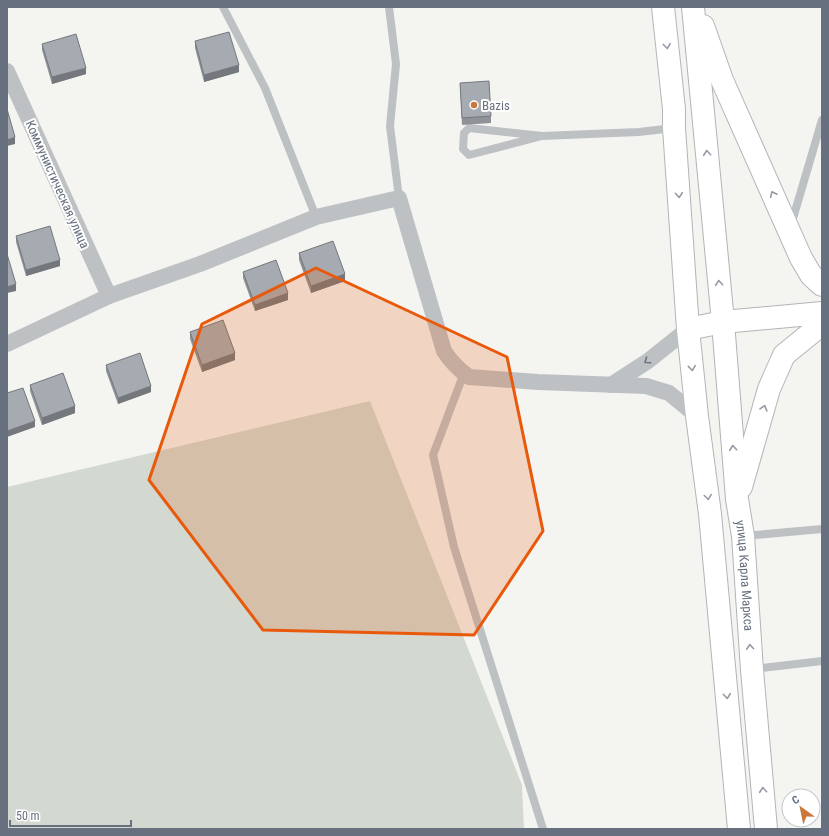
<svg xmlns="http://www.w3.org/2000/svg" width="829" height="836" font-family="'Roboto Condensed',sans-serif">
<rect width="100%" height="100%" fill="#f4f4f1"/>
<!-- grass -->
<polygon fill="#d3d9d1" points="370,401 522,785 524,829 7,829 7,487"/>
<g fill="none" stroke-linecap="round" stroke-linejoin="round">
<defs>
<g id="primary">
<polyline points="663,7 674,109 674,128 688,329 697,416 710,514 739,829"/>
<path id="s1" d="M693,7l30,315 14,177 6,37 9,134 14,159"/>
<polyline points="703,26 722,80 801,258 811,275 822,285"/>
<polyline points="688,329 723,322 822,313"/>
<polyline points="741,487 769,389 784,355 816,329 822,327"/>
</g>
</defs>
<!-- primary casing -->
<use href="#primary" stroke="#b2b4b8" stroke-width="24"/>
<!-- service -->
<g stroke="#bec1c4" stroke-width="8">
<polyline points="223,7 265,88 316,217"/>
<polyline points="389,7 396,64 390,126 399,198"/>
<polyline points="542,136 469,155 463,149 464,133 469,128 542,136 639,132 673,128"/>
<polyline points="791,225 822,120"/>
<polyline points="464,373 433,455 454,547 543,829"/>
<polyline points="744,536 822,529"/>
<polyline points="753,669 822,661"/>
</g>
<!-- minor -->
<g stroke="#bec1c4" stroke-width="16">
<polyline points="7,71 109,296"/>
<path d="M7,344l102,-48 91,-32 116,-47 83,-19 45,153c7,11 14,18 25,26l69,5 108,4 23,7 28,23"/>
<polyline points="611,385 648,361 688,329"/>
</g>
<!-- primary -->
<use href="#primary" stroke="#fff" stroke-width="22"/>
</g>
<!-- wall -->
<g fill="#8f9398">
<polygon points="195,41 239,72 204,82 195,48"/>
<polygon points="42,44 86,74 52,84 42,50"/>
<polygon points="460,83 491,116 491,123 462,125"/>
<polygon points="16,236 60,266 26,276 16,242"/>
<polygon points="299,253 345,281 311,293 299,260"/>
<polygon points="243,272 288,300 255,311 243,278"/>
<polygon points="190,332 235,360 202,372 190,339"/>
<polygon points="106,365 151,392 118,404 106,371"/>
<polygon points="30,385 75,413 42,425 30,391"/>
</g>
<!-- shaded-wall -->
<g fill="#74787c">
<polygon points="239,65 239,72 204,82 204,75"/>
<polygon points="86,68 86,74 52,84 52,77"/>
<polygon points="15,137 15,144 7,146 7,140"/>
<polygon points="60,260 60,266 26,276 26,270"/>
<polygon points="345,274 345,281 311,293 311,286"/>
<polygon points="16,284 16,291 7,293 7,287"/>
<polygon points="288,293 288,300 255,311 255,305"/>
<polygon points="235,353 235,360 202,372 202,365"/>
<polygon points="151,386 151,392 118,404 118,398"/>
<polygon points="75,406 75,413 42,425 42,418"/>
<polygon points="35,421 35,427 7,437 7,431"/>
</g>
<!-- building -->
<g fill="#a6abb1" stroke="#74787c">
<polygon points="229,32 239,65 204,75 195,41"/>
<polygon points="76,34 86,68 52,77 42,44"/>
<polygon points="489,81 491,116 462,118 460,83"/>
<polygon points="7,109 15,137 7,140"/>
<polygon points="50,226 60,260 26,270 16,236"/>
<polygon points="333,241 345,274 311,286 299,253"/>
<polygon points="7,254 16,284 7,287"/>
<polygon points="276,260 288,293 255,305 243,272"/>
<polygon points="223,320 235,353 202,365 190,332"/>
<polygon points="140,353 151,386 118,398 106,365"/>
<polygon points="63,373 75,406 42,418 30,385"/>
<polygon points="23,388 35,421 7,431 7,393"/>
</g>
<!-- one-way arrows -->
<defs><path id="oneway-chevron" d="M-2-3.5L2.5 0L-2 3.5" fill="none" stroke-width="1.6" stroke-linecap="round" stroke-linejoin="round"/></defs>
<g stroke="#959ba5">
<use href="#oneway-chevron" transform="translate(667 46) rotate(83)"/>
<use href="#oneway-chevron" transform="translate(707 153) rotate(-95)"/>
<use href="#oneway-chevron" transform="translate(773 194) rotate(-115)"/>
<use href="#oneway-chevron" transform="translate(679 195) rotate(86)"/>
<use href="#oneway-chevron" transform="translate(719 283) rotate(-95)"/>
<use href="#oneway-chevron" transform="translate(692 368) rotate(84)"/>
<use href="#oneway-chevron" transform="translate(764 408) rotate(-74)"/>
<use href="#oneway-chevron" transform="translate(733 448) rotate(-95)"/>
<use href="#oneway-chevron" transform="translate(708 497) rotate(82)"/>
<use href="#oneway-chevron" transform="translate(750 647) rotate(-94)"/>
<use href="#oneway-chevron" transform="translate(727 696) rotate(85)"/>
<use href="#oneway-chevron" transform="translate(763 790) rotate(-95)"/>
</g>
<use stroke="#6b7482" href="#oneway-chevron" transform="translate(647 361) rotate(145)"/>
<!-- marked area -->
<path fill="#e8590c" fill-opacity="0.2" stroke="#e8590c" stroke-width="3" stroke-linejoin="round" d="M316,268l191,89 36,174 -69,104 -211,-5 -114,-150 53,-156z"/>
<!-- markers -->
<circle fill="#cb763b" stroke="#fff" stroke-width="1.5" cx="474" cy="105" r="4"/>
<g text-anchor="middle" stroke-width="4" stroke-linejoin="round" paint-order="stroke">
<!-- poi labels -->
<g font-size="13" fill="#67707e" stroke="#fff" text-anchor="start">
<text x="482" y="110">Bazis</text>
</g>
<!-- street labels -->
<g font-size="13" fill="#67707e" stroke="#fff">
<text transform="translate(58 184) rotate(66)" y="5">Коммунистическая улица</text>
<text dy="5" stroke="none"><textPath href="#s1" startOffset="571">улица Карла Маркса</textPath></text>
</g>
</g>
<!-- border -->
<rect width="829" height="836" fill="none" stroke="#67707e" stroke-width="16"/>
<!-- north arrow -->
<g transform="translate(801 808) rotate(327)"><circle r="19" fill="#ffffff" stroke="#c2c6cb"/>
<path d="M0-3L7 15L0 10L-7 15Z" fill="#cb763b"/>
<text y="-6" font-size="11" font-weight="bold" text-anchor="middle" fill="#67707e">С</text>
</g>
<!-- scale -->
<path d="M10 820v6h121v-6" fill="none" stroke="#67707e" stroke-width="2"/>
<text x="16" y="820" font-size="12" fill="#67707e" stroke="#ffffff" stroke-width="3" paint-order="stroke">50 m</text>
</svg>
